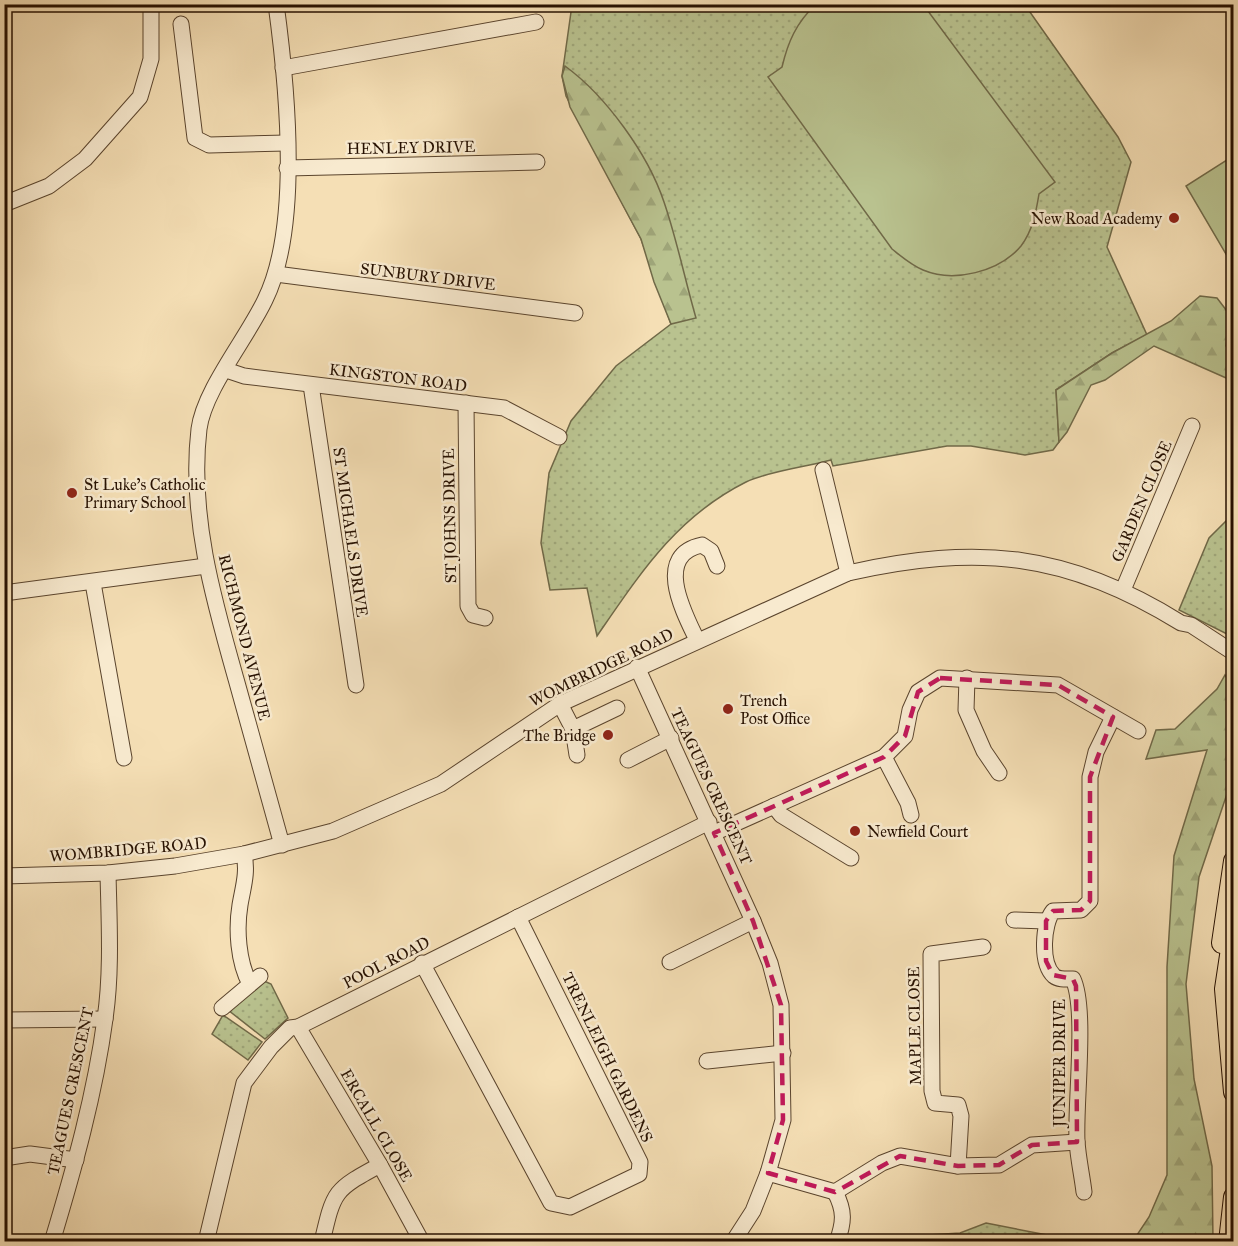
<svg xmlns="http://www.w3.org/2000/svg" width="1238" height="1246" font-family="'IM FELL Great Primer',serif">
<defs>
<pattern id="grass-dots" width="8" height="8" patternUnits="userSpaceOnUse" patternTransform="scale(1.5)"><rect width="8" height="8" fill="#b9c28f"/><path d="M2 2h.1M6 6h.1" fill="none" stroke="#9fa67a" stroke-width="1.8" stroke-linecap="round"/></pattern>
<pattern id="forest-firs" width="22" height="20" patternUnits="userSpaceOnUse" patternTransform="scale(1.5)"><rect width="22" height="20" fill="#b9c28f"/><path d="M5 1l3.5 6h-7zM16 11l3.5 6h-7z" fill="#9fa67a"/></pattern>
</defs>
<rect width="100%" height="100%" fill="#f5dfb5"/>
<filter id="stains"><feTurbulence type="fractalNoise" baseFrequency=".00333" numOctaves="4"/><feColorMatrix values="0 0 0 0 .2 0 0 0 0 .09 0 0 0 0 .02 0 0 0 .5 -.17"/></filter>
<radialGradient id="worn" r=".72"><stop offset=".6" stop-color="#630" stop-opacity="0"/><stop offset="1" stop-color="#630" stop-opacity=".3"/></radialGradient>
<!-- grass -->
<g fill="url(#grass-dots)" stroke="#706948" stroke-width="1.5">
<path d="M572,5h453l93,132 13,25 -24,85 40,88 -35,18 -56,37 3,52 -6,8 -28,5 -54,-9h-24l-114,20 -2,-6c-25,7 -62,11 -85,22 -70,35 -106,92 -149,154l-10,-48 -37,2 -9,-47 8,-70 22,-52 45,-55 55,-42 -30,-85 -75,-143 -4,-20z"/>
<polygon points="1233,514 1233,637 1179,610 1209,538"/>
<polygon points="264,981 271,984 288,1018 265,1039 228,1010"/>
<polygon points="223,1015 262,1042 248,1060 212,1034"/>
<polygon points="986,1223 1057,1237 1058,1241 885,1241 913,1236 960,1233"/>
</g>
<!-- forest -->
<g fill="url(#forest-firs)" stroke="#706948" stroke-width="1.5">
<path d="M565,66c41,30 83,88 99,136 13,38 21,78 32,116l-25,6 -17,-42 -13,-43 -71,-132 -8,-31z"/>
<polygon points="1200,296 1217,298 1230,315 1226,346 1233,352 1233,381 1154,346 1105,380 1091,385 1067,432 1059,442 1056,390 1112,353 1171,321"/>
<polygon points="1225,675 1233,687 1233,776 1199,877 1186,984 1194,1079 1212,1166 1213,1240 1133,1241 1149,1217 1167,1175 1167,967 1174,856 1207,750 1146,759 1156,730 1175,729 1217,689"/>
</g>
<!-- garden -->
<g fill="#b9c28f" stroke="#706948" stroke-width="1.5">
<path d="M816,4l105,1 7,6 127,171 -16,12c-3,18 -6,36 -18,52 -22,26 -67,37 -98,24 -12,-5 -21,-13 -31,-21l-124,-172 14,-10c6,-25 14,-44 34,-63z"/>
<polygon points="1233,156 1233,266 1186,186"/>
</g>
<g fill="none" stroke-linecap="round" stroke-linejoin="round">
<defs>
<g id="minor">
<path d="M276,4c11,81 25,223 -11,296 -18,38 -61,90 -66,129 -10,85 14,169 37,250 15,55 31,110 46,166"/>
<polyline points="181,24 195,138 209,145 286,143"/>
<polyline points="283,68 536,22"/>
<polyline points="287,168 537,162"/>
<polyline points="4,204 49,186 85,159 140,97 151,59 151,4"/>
<polyline points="276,274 575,313"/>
<polyline points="226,370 244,376 504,408 559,437"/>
<polyline points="311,385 356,685"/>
<polyline points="466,403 468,606 473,615 485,618"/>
<polyline points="823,470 848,573"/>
<polyline points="93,583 124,758"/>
<polyline points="1123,590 1192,426"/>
<polyline points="4,593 206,566"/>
<path d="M697,640c-13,-27 -44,-85 5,-95l9,6 6,15"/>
<polyline points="637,667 753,921 770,963 781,1005 783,1120 768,1173 753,1211 733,1242"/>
<polyline points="967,678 966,710 984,751 999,773"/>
<polyline points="560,704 573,729 617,708"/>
<polyline points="573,729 577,755"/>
<polyline points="884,757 908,803 911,815"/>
<polyline points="628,760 671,738"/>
<polyline points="774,806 781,815 851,858"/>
<polyline points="714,833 884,757 905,736 910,710 918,692 940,678 1058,685 1138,731"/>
<path d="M244,854c4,19 -1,33 -4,51 -4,24 -2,57 10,79"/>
<path d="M4,876l104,-3 67,-7 69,-12 89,-23 108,-47 119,-80 288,-131c130,-29 219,-21 333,50l10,2 43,28"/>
<polyline points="1014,920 1046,921"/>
<polyline points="670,962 753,921"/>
<polyline points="422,963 551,1203 570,1207 639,1174 640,1162 518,917"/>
<polyline points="222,1008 260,976"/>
<polyline points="4,1020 105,1019"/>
<polyline points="298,1027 380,1165 422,1242"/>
<polyline points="707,1061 783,1053"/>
<polyline points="4,1158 30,1154 76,1160"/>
<polyline points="958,1166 961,1116 958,1105 935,1103 932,1091 931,954 983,947"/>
<polyline points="768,1173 835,1192 882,1163 900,1156 958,1166 999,1165 1032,1145 1077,1142"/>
<path d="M835,1192c10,19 9,30 2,50"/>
<path d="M1084,1192c-2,-17 -6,-34 -7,-51 -2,-38 10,-132 -4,-162 -6,0 -14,1 -19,-3 -14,-13 -11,-52 -1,-65l28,-1 9,-9v-124l6,-25 17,-35"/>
<path d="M52,1242c22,-73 43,-148 53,-223 7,-48 4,-98 3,-146"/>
<polyline points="206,1242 244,1083 271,1047 290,1028 298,1027 709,822"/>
<path d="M322,1242c12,-52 12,-52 58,-77"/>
</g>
<g id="major">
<polyline points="1234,929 1225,989 1234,1092"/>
<polyline points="1222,943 1234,861"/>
<polyline points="1229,1242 1234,1197"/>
</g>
</defs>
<!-- minor casing -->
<use href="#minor" stroke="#5a442d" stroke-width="17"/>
<!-- major casing -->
<use href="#major" stroke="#261000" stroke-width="22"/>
<!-- minor -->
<use href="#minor" stroke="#f8eacf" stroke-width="15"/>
<!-- major -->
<use href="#major" stroke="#f5dfb5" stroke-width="20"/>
</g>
<!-- marked area -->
<path fill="none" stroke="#c2185b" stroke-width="4.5" stroke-dasharray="12 8" stroke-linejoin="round" d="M940,678l118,7 55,32 -23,60v124l-9,9 -28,1 -7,10v40l7,14 20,4 3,7 1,156 -45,3 -33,20 -41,1 -58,-10 -65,36 -67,-19 15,-53 -2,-115 -28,-84 -39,-88 170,-76 21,-21 13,-44z"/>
<!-- markers -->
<g fill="#8f2418" stroke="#f8eacf" stroke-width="2">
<circle cx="1174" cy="218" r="6"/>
<circle cx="72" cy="493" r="6"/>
<circle cx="728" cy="709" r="6"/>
<circle cx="608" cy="735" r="6"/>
<circle cx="855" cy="831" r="6"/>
</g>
<g text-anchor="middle" stroke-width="5" stroke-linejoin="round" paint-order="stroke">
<!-- street labels -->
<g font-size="16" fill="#261000" stroke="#f8eacf">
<text transform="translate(411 147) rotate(-1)" y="6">HENLEY DRIVE</text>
<text transform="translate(428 276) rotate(7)" y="6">SUNBURY DRIVE</text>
<text transform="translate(398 377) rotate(7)" y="6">KINGSTON ROAD</text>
<text transform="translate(1141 501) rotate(-67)" y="6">GARDEN CLOSE</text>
<text transform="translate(449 516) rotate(-91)" y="6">ST JOHNS DRIVE</text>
<text transform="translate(351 532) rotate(82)" y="6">ST MICHAELS DRIVE</text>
<text transform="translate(245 637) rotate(76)" y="6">RICHMOND AVENUE</text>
<text transform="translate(601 667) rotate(-26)" y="6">WOMBRIDGE ROAD</text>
<text transform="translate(712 786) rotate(65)" y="6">TEAGUES CRESCENT</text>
<text transform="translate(128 849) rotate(-5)" y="6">WOMBRIDGE ROAD</text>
<text transform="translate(386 962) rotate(-27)" y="6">POOL ROAD</text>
<text transform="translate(914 1026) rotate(-91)" y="6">MAPLE CLOSE</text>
<text transform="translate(608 1057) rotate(64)" y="6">TRENLEIGH GARDENS</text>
<text transform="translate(1059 1063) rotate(-90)" y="6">JUNIPER DRIVE</text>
<text transform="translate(70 1091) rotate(-78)" y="6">TEAGUES CRESCENT</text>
<text transform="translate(377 1125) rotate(60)" y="6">ERCALL CLOSE</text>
</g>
<!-- poi labels -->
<g font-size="16" fill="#261000" stroke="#f8eacf" text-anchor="start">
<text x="1162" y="224" text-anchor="end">New Road Academy</text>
<text x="84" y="490">St Luke's Catholic<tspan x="84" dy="18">Primary School</tspan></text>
<text x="740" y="706">Trench<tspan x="740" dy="18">Post Office</tspan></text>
<text x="596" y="741" text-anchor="end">The Bridge</text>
<text x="867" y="837">Newfield Court</text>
</g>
</g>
<!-- margin -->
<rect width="1238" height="1246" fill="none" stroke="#f5dfb5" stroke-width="24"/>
<rect x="6" y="6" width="1226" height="1234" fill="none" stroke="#261000" stroke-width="3"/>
<rect x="12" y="12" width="1214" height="1222" fill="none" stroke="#261000" stroke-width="1.5"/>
<rect width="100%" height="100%" filter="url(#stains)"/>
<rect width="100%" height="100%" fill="url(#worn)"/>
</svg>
